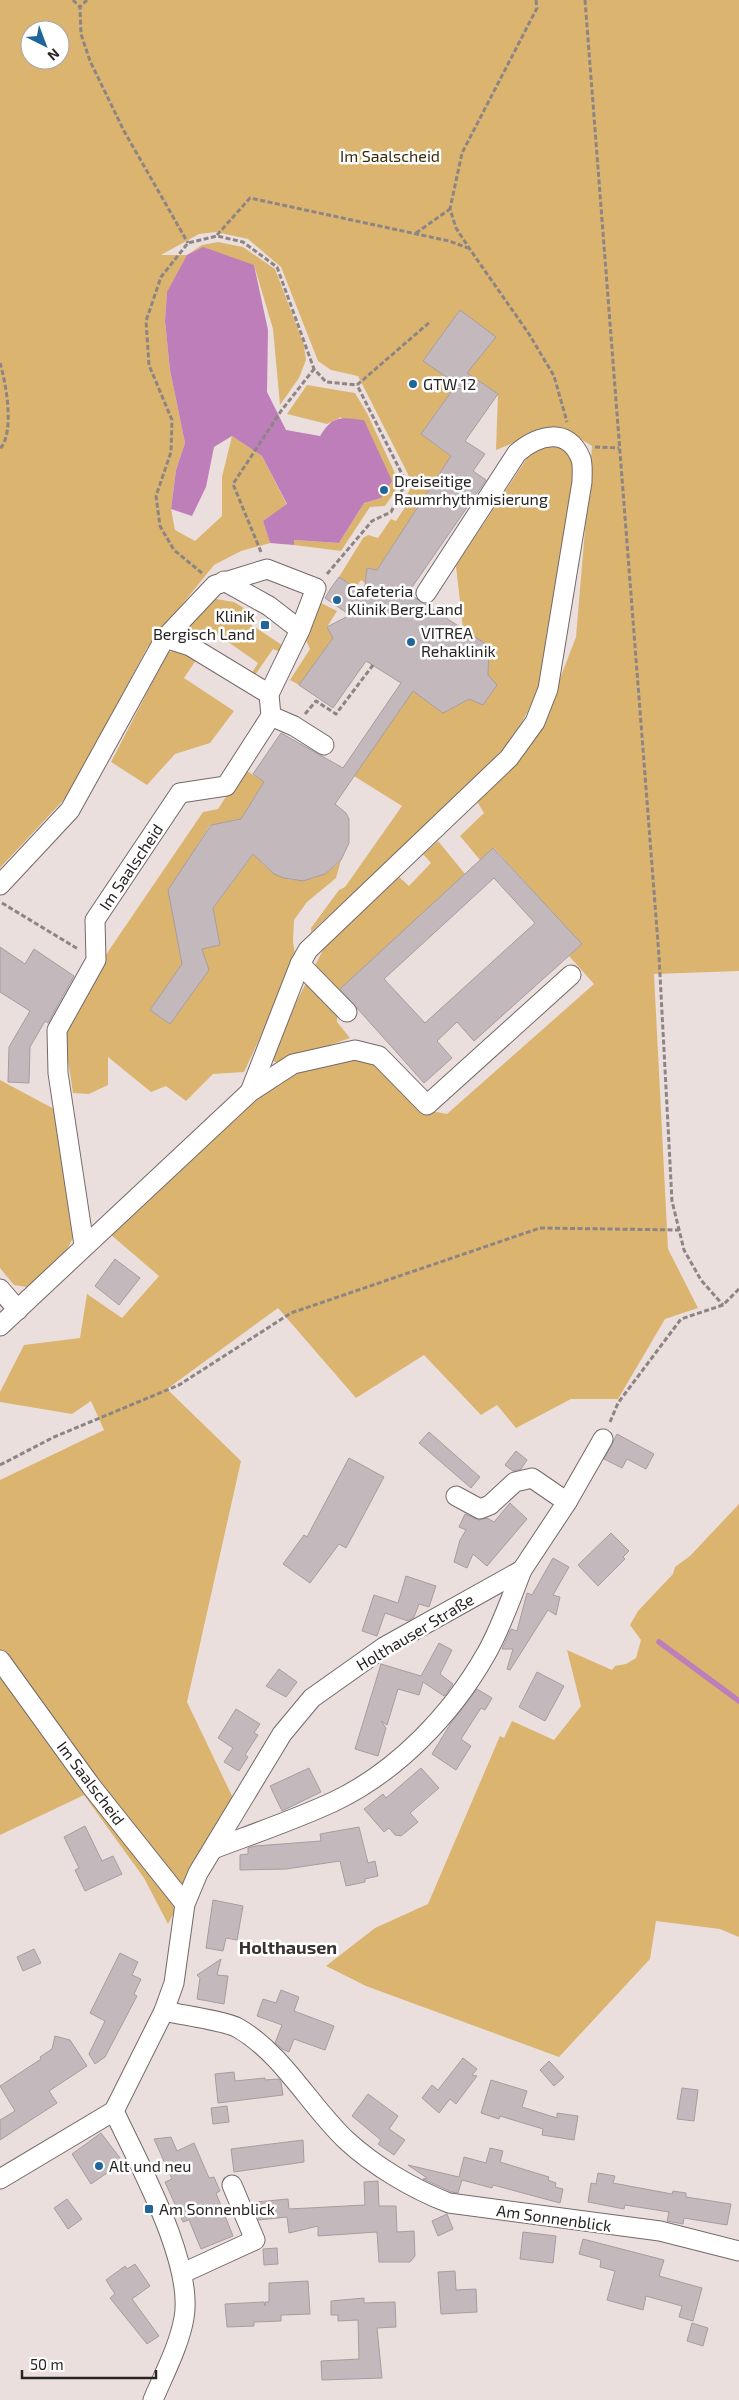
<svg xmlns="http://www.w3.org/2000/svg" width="739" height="2400" font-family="'Exo 2',sans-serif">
<rect width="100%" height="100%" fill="#ebdfde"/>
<!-- green -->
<g fill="#dbb46f" fill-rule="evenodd">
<path d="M0,0h739v971l-85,3 14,275 30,59 -33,11 -47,80h-47l-55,29 -19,-23 -16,10 -57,-60 -68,43 -78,-90 -111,81 74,72 -54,241 46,96 -65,126 -24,-46 -60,-83 -84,40v-355l104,-50 -13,-29 -19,13 -72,-12v-10l24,-47 56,-7 7,-44 35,24 37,-42 -49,-42 81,-73 -6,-6 66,-59 40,-22 55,-16 21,1 13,8 40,42 27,5 147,-130 -25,-28 12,-12 -87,-96 -14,12 -20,-24 24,-23 -8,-13 63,-67 37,-96 16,-191 -23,-14 -34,2 -39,16 2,-56 -31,-21 28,-36 -35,-27 -37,51 34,23 -36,50 30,22 -74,114 -10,-2 -2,15 -4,-3 -6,8 -16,-11 24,-39 5,-3 10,3 13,-19 5,2 12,-18 -4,-3 9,-16 -55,-108 -27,-6 -13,-9 -37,-94 -33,-28 -32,-7 -17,2 -38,21h26l15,-10 16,-3 25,5 32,22 29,76 2,15 -7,18 -19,27 -7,-76 -19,-64 -87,27 -2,29 5,49 15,73 -9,27 -5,39 4,21 20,11 27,-25v-39l10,-41 30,20 25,49 -24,16 7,22 -29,8 -27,14 -67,83 -77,145 -70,75zM30,30h30v30h-30z"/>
<polygon points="307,385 355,393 367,413 400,484 385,506 370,507 341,551 294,545 293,540 339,543 364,503 381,498 341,417 327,424 287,414"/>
<path d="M540,446l26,1 10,17 -33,210c-16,47 -31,66 -64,102l-168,156v-4l28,-38 6,-3 57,-81 -48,-30 59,-85 30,22 26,-14 14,6 13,-20 -8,-10 1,-29 -26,-17 -7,-63 73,-111z"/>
<polygon points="216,599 234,602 249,611 244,620 285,647 285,654 273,649 253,678 250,676 258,663 208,628 200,639 183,630 205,606"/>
<polygon points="321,603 337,611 327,627 333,638 299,685 290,680 310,649 302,632"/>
<polygon points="180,650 196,660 184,678 234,711 210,743 175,754 147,785 111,762 168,652"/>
<path d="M244,769l20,13 -23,37 -31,6 -41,65 13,74 -32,46 20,14 39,-54 -7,-21 18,-4 -7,-37 42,-56c18,35 61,37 86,8l-5,18 -29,24 -13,18 -1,22 3,18 -52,112 -31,2 -27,27 -20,-15 -15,6 -43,-35v28l-19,9 -16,-1 -9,-59 39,-75 100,-147 15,-3z"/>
<polygon points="438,841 465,874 339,990 337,1022 350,1038 279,1063 273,1061 269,1055 324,948 399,877 409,886 431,863 423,854"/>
<path d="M0,1080l54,29 20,126c-9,23 -26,39 -47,52l-13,-2 -14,-17z"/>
<polygon points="739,1504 739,1937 720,1929 656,1921 650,1959 559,2057 366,1986 326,1966 375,1928 428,1904 500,1736 504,1738 512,1721 554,1740 581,1706 567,1650 612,1670 615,1666 626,1664 636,1658 641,1640 630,1625 638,1611 673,1574 675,1567 690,1556"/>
</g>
<!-- water -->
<path fill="#be7eba" d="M203,247l51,18 14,65 -1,62 19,38 34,6c13,-21 20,-19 44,-16l28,61 -11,17 -17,5 -25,40 -45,-3v5l-24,-2 -7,-22 24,-17 -25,-48 -30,-20 -18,11 -8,40 -14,29 -21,-7 5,-39 9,-27 -15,-73 -5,-49 2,-29 20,-37z"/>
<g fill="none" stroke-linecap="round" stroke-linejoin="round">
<!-- stream -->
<polyline stroke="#be7eba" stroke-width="5.5" points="659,1642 739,1701"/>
</g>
<!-- building -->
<g fill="#c3b8bc" stroke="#a79c9f" fill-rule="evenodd">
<polygon points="460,310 496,337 467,373 498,394 465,441 485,454 473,471 486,480 408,593 489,646 488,675 497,685 483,705 469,699 443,713 413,691 335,804 346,813 349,819 349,843 341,860 325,874 303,881 284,878 274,874 253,854 213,908 220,945 202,949 209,970 170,1024 150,1010 182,964 168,890 211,825 241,819 264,782 253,774 281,733 343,768 401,683 366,661 333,708 299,685 333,638 327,627 350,615 325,598 331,588 339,577 364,594 367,568 377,570 451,456 421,434 454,388 464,389 423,361"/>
<path d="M493,848l89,96 -108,97 -17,-19 -20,19 15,17 -28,25 -84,-94zM494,878l41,45 -110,100 -41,-44z"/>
<polygon points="0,947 25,964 34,949 74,976 48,1023 45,1021 30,1047 29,1083 8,1082 9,1047 30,1011 0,992"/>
<polygon points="115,1259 140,1278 119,1305 95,1286"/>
<polygon points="429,1432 480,1477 471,1488 419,1443"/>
<polygon points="617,1434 654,1454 646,1469 627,1459 622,1468 604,1459"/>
<polygon points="516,1451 527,1460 521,1469 513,1471 505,1465"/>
<polygon points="349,1458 384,1477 346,1548 339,1544 310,1583 283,1564 304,1535 307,1537"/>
<polygon points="510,1503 527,1519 487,1566 473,1554 467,1568 454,1562 460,1540 466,1530 459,1527 465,1514 479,1520 487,1518 494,1522"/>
<polygon points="611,1533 629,1551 623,1557 625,1559 598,1586 578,1565"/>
<polygon points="553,1558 569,1567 553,1595 560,1597 556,1615 548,1610 510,1670 507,1669 513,1649 502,1649 511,1629 517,1631 527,1593 532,1595"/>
<polygon points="406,1576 436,1586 429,1607 419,1604 414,1617 408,1621 385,1613 377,1636 362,1631 374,1595 398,1603"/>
<polygon points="439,1643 452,1650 440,1674 453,1684 448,1691 444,1696 423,1682 419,1695 398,1689 387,1725 381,1721 386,1728 378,1756 355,1749 381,1664 421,1676"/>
<polygon points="279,1669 297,1682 286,1697 266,1686"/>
<polygon points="537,1672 564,1686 545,1721 519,1707"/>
<polygon points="477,1689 492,1698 485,1710 481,1708 461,1739 471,1746 456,1770 432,1754 451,1723"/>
<polygon points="236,1709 260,1724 254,1733 258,1735 245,1755 248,1757 239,1771 224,1762 233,1748 218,1738"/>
<polygon points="309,1768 321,1792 282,1811 270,1786"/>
<polygon points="421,1768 439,1788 410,1813 418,1822 401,1836 395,1835 389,1828 384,1832 364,1809 383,1794 386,1798"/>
<polygon points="85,1826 102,1861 113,1856 122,1874 85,1891 75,1870 79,1868 64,1837"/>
<polygon points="359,1827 368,1863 375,1861 378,1876 365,1879 365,1882 346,1886 340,1861 286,1869 240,1870 240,1855 248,1854 248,1848 255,1846 321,1841 320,1834"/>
<polygon points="213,1900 243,1906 237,1940 226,1938 223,1951 206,1948"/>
<polygon points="34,1949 41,1963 23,1971 17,1957"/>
<polygon points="120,1953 138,1962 132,1975 141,1979 134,1994 137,1996 105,2057 95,2064 89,2054 105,2021 90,2013"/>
<polygon points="221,1959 217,1975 228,1976 224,2004 197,1999 200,1978 197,1975"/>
<polygon points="281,1990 299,1997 294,2011 334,2026 325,2050 294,2039 289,2052 282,2049 275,2043 282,2025 257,2016 263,1999 276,2003"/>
<polygon points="55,2036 70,2040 87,2066 49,2091 57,2103 0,2140 0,2120 15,2111 0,2086 41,2059 40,2057 52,2049"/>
<polygon points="463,2058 477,2069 472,2075 477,2076 456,2104 450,2099 439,2113 422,2098 432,2085 438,2090"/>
<polygon points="549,2061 564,2077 554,2086 540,2070"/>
<polygon points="234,2072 235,2081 265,2078 265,2080 279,2079 281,2082 283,2095 218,2103 215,2074"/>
<polygon points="491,2080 527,2091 522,2107 557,2118 557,2113 578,2116 574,2140 542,2135 543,2129 500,2116 499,2119 481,2113"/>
<polygon points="682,2088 698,2090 694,2121 677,2119"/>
<polygon points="368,2094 398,2116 389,2129 405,2140 394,2155 378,2144 381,2140 352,2116"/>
<polygon points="227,2106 229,2122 213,2124 211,2108"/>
<polygon points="101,2133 123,2162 91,2184 72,2154"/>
<polygon points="171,2137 177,2151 194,2143 209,2178 214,2177 220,2191 216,2193 233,2236 201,2249 189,2220 183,2222 165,2182 172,2179 154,2139"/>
<polygon points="303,2140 304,2162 234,2172 231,2149"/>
<polygon points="490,2148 503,2151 500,2162 549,2177 548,2180 556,2183 555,2187 563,2189 560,2203 493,2185 492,2188 462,2180 458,2193 452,2192 423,2179 427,2178 408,2165 459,2177 464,2157 486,2163"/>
<polygon points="598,2173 615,2176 613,2183 672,2194 673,2191 686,2193 686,2197 731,2204 727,2225 684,2218 683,2224 667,2221 669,2212 625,2205 624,2209 588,2202 591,2183 596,2184"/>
<polygon points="378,2181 379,2206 396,2206 397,2232 414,2231 415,2256 410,2262 379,2262 377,2232 318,2236 318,2226 289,2233 287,2217 259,2220 257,2215 256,2202 288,2199 289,2209 365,2205 364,2182"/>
<polygon points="67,2199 82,2219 68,2229 54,2208"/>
<polygon points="447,2214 453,2229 438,2236 432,2221"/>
<polygon points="523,2232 556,2236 553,2263 520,2259"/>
<polygon points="583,2239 664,2260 659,2276 702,2288 693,2321 679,2317 682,2306 646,2296 643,2310 607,2300 615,2271 600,2267 601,2260 579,2254"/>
<polygon points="277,2248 278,2264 264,2265 263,2249"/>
<polygon points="135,2264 150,2286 132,2299 159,2336 147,2344 110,2298 115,2294 106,2280 125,2266 127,2269"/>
<polygon points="455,2271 456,2290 476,2289 477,2312 441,2314 438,2272"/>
<polygon points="308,2281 310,2314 281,2315 281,2321 254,2322 254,2326 227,2327 225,2304 264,2302 265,2306 265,2302 269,2302 269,2283"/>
<polygon points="364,2298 364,2303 395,2302 396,2327 377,2328 382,2378 322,2380 321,2361 359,2359 358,2320 338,2321 338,2315 331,2315 331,2301"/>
<polygon points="692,2323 708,2328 703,2346 687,2341"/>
</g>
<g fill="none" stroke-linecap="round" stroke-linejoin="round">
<defs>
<g id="minor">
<polyline points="224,581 269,606 300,630"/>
<polyline points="165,638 190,646 269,694"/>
<polyline points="271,716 294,726 324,745"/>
<polyline points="0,885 70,810 165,638 215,585 267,569 316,588 300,630 269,694 271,716 226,786 180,793 95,920 96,960 57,1030 58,1073 84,1245"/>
<polyline points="300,964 347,1012"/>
<path d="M250,1092l50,-128 8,-14 201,-192 26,-36 13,-33 34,-207c0,-7 1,-17 -1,-23 -13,-33 -43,-24 -64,-6l-91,140"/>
<polyline points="0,1289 18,1310"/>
<polyline points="0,1326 250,1092 293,1064 355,1050 379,1056 427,1105 571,975"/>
<polyline points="456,1496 480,1509 490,1505 515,1482 532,1478 567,1502"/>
<polyline points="0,1660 91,1786 185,1904"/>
<path d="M213,1849c40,-15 81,-29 120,-47 64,-30 119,-88 153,-148 15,-26 25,-56 36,-84"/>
<path d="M164,2011c17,4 62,10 74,17 45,26 71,77 108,112 28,26 67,49 103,63l211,28 79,20"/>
<path d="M114,2111c24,52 80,151 70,207 -5,28 -20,56 -31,82"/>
<polyline points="0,2179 114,2111 164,2011 174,1983 185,1904 198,1873 282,1734 312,1698 384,1647 522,1570 567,1502 603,1439"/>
<polyline points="183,2273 255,2240 232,2185"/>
</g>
</defs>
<!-- minor casing -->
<use href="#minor" stroke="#746968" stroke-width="21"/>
<!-- path -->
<g stroke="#8d8584" stroke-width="3" stroke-dasharray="5 2.5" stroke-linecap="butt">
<polyline points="73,0 80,7"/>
<polyline points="87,0 80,7 81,34 90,61 124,131 188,243"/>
<polyline points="536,0 537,8 462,153 450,209 456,228 469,248 529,334 554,376 567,422"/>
<polyline points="585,0 659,956 672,1201 684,1250 701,1280 723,1305"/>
<polyline points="416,233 450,209"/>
<polyline points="217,235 250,198 449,241 468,248"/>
<path d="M0,363c6,20 15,69 0,86"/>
<polyline points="595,447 619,448"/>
<polyline points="261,552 233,484 281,411 314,369"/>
<polyline points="202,573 174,550 160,526 156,496 171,452 172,420 149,365 146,321 161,277 188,243 217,236 243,242 277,267 314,369 326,382 357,385 431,321"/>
<polyline points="327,574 372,521 391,512 406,482 357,385"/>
<polyline points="305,714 316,701 336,714 373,665"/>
<polyline points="2,903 78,949"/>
<polyline points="610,1422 618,1403 681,1319 723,1305 739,1289"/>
<polyline points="0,1465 54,1437 179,1385 291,1313 540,1228 679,1230"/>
</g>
<!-- minor -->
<use href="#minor" stroke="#fff" stroke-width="19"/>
</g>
<!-- markers -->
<g fill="#1f679b" stroke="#fff" stroke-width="2">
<circle cx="413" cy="384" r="5"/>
<circle cx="384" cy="490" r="5"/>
<circle cx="337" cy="600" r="5"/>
<rect x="260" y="620" width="10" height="10" rx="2.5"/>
<circle cx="411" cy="642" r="5"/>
<circle cx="99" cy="2166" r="5"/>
<rect x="144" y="2204" width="10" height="10" rx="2.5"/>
</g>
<g text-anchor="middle" stroke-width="5" stroke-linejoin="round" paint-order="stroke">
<!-- park labels -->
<g font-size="16" fill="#3c2a05" stroke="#fff">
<text x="390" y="162">Im Saalscheid</text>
</g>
<!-- poi labels -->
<g font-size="16" fill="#282423" stroke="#fff" text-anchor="start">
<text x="423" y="390">GTW 12</text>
<text x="394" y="487">Dreiseitige<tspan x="394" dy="18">Raumrhythmisierung</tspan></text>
<text x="347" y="597">Cafeteria<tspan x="347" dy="18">Klinik Berg.Land</tspan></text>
<text x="255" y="622" text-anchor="end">Klinik<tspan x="255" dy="18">Bergisch Land</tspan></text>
<text x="421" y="639">VITREA<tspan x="421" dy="18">Rehaklinik</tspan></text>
<text x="109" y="2172">Alt und neu</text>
<text x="159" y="2215">Am Sonnenblick</text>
</g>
<!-- street labels -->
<g font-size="16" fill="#282423" stroke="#fff">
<text transform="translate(131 867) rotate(-56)" y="6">Im Saalscheid</text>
<text transform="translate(415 1632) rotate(-31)" y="6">Holthauser Straße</text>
<text transform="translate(91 1783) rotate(53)" y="6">Im Saalscheid</text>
<text transform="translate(554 2218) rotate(8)" y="6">Am Sonnenblick</text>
</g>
<!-- neighbourhood labels -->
<g font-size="18" font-weight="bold" fill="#3b3231" stroke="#fff">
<text x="288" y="1954">Holthausen</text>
</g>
</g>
<!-- north arrow -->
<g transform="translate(45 45) rotate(138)"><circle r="24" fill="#ffffff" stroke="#a9a7a7"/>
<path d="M0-4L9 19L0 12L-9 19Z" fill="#1f679b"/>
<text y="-8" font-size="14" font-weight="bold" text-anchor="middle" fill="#282423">N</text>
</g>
<!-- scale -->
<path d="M22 2370v8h134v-8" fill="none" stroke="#282423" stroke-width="2.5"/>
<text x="30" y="2370" font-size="15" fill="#282423" stroke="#ffffff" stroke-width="4" paint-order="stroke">50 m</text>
</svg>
